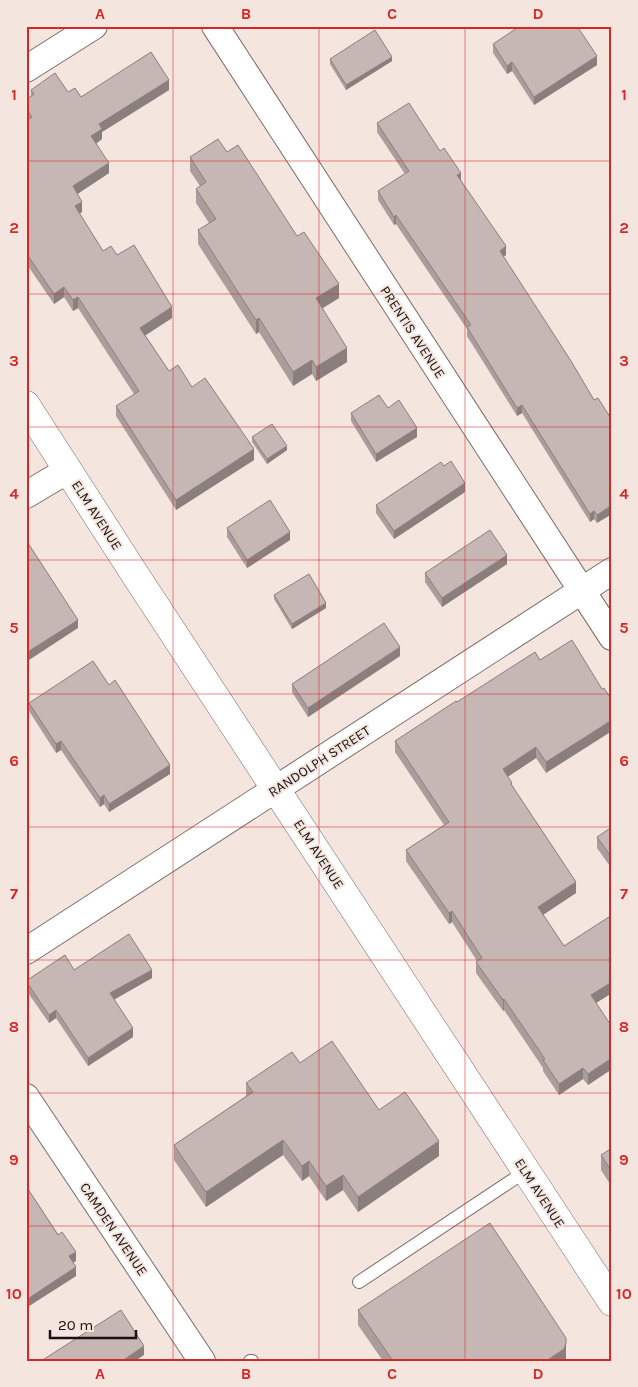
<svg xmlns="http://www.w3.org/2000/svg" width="638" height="1387" font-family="Karla,sans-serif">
<rect width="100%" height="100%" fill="#f4e5df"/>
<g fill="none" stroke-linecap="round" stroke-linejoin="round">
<defs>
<g id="service">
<polyline points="359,1282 526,1171"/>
<polyline points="250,1361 252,1361"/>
</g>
<g id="minor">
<polyline points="215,26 612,637"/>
<polyline points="26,69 94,26"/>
<polyline points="26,495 68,470"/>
<polyline points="26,951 612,571"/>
<polyline points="26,1097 202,1361"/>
</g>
<polyline id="secondary" points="26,405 134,573 612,1302"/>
</defs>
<!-- service casing -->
<use href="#service" stroke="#7b6e68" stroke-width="14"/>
<!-- minor casing -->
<use href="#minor" stroke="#7b6e68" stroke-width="28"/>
<!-- secondary casing -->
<use href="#secondary" stroke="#7b6e68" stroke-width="29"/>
<!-- service -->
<use href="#service" stroke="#fff" stroke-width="12"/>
<!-- minor -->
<use href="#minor" stroke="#fff" stroke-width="26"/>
<!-- secondary -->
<use href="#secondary" stroke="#fff" stroke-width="28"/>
</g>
<!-- wall -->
<g fill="#aa9d9b">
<polygon points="493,44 597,65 534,105 512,71 507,74 493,53"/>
<polygon points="330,59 392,61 346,90 330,64"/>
<polygon points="31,90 68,92 81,97 169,90 102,132 102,139 96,144 109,173 77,194 82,212 79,214 103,251 117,255 172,318 145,335 169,371 192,387 254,460 176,510 116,416 116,406 134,394 78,308 73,311 64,297 54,304 26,263 26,121 27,120 26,119 26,100 31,96"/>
<polygon points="377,123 440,151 461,180 506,255 503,257 594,400 598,398 597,523 594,519 590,522 522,413 517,416 467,336 467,329 396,224 394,225 378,200 378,191 405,174 377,132"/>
<polygon points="227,152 297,236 339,298 323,308 347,362 316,381 312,374 293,386 259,332 256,334 198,244 198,230 209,223 196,203 196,189 200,186 190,171 190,157"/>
<polygon points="612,199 612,214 609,210 609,201"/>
<polygon points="612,239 612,251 610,248 610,240"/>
<polygon points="388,408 417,437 376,462 351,421 351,413"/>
<polygon points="252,437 287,450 267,464 252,442"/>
<polygon points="465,492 394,539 376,513 376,505"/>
<polygon points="227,528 290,540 247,568 227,537"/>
<polygon points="507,564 442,607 425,582 425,573"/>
<polygon points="274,595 326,608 292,629 274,599"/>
<polygon points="572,640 546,773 536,758 508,776 512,785 576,893 543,915 564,946 612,915 612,993 596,1003 612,1027 612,1069 588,1085 583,1079 559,1095 543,1071 543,1068 504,1010 503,1011 476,973 476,962 477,961 452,922 449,924 406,861 406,850 444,825 395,752 395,741 457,702 540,660"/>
<polygon points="400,656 308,717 292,692 292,684"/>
<polygon points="109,685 170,774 109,812 104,804 100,807 61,750 56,753 29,711 29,703"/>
<polygon points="612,827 612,869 597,848 597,837"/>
<polygon points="74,970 152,978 114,999 133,1037 88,1066 56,1018 49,1023 26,990 26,981"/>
<polygon points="300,1063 379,1110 439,1156 358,1212 343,1190 326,1201 309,1176 302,1181 283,1155 206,1207 174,1160 174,1145 246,1096 246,1083"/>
<polygon points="612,1137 612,1187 601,1170 601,1155 609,1150 609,1139"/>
<polygon points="26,1186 76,1261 73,1262 76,1276 29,1306 26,1302"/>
<polygon points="358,1310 566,1358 565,1361 383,1361 358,1325"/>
</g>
<!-- shaded-wall -->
<g fill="#8b7f7e">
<polygon points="597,56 597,65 534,105 534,97"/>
<polygon points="392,57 392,61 346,90 346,85"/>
<polygon points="512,62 512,71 507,74 507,66"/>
<polygon points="169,80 169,90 102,132 102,139 91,147 91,136 99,124"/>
<polygon points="109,163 109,173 73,197 73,186"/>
<polygon points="461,173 461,181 457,175"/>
<polygon points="82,202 82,212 75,217 75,206"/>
<polygon points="396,215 396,224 394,225 394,217"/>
<polygon points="506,246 506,255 500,259 500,251"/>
<polygon points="339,284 339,298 316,312 316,298"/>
<polygon points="64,287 64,297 54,304 54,294"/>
<polygon points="78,297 78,308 73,311 73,300"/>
<polygon points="172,307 172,318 140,339 140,328"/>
<polygon points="259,318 259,332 256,334 256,320"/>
<polygon points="347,348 347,362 316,381 316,367"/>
<polygon points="312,360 312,374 293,386 293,372"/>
<polygon points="522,405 522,413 517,416 517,408"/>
<polygon points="417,428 417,437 376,462 376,454"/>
<polygon points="287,446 287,450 267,464 267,459"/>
<polygon points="254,449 254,460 176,510 176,500"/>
<polygon points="465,483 465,492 394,539 394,531"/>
<polygon points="612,505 612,514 597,523 597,515"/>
<polygon points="594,511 594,519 590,522 590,514"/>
<polygon points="290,532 290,540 247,568 247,560"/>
<polygon points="507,555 507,564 442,607 442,598"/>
<polygon points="326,603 326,608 292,629 292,624"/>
<polygon points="78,620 78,628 26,662 26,653"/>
<polygon points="400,647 400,656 308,717 308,708"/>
<polygon points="612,720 612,731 546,773 546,762"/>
<polygon points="61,741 61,750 56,753 56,744"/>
<polygon points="536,747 536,758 503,780 503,769"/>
<polygon points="170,765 170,774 109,812 109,804"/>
<polygon points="104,795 104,804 100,807 100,798"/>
<polygon points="576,882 576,893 538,918 538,907"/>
<polygon points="452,911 452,922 449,924 449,913"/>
<polygon points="152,970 152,978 110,1002 110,993"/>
<polygon points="612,982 612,993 591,1006 591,995"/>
<polygon points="504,999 504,1010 503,1011 503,1000"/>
<polygon points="56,1010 56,1018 49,1023 49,1015"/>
<polygon points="133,1028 133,1037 88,1066 88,1058"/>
<polygon points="612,1058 612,1069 588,1085 588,1074"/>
<polygon points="583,1068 583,1079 559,1095 559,1084"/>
<polygon points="283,1140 283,1155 206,1207 206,1192"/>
<polygon points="439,1141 439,1156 358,1212 358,1197"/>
<polygon points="309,1161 309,1176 302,1181 302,1166"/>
<polygon points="343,1175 343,1190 326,1201 326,1186"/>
<polygon points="76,1252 76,1261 69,1265 69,1256"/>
<polygon points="76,1267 76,1276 29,1306 29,1298"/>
<polygon points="566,1338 566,1358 565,1361 546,1361"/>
<polygon points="144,1346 144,1355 135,1361 122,1361"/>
</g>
<!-- building -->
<g fill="#c6b6b4" stroke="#8b7f7e">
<polygon points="520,26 577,26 597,56 534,97 512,62 507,66 493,44"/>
<polygon points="375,30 392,57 346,85 330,59"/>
<polygon points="151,52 169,80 99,124 102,129 91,136 109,163 73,186 82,202 75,206 103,251 111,246 117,255 134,245 172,307 140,328 169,371 178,365 192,387 205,378 254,449 176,500 116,406 139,391 78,297 73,300 64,287 54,294 26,253 26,121 32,117 26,108 26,100 34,94 31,90 55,73 68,92 75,88 81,97"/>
<polygon points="409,103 440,151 444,148 461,173 457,175 506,246 500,251 571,361 594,400 598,398 612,420 612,505 597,515 594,511 590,514 522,405 517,408 467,327 471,325 396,215 394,217 378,191 409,171 377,123"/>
<polygon points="218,139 227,152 238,145 297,236 304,232 339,284 316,298 347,348 316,367 312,360 293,372 259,318 256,320 198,230 216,219 196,189 206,182 190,157"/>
<polygon points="612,199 612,205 609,201"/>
<polygon points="379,395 388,408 399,400 417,428 376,454 351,413"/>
<polygon points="272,424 287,446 267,459 252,437"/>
<polygon points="451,461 465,483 394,531 376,505 441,462 444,466"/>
<polygon points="270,500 290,532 247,560 227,528"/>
<polygon points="490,530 507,555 442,598 425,573"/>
<polygon points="26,540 78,620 26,653"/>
<polygon points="309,574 326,603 292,624 274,595"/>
<polygon points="384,623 400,647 308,708 292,684"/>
<polygon points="572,640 602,689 604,688 612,700 612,720 546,762 536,747 503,769 512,783 511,784 576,882 538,907 564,946 612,915 612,982 591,995 612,1027 612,1058 588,1074 583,1068 559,1084 543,1060 545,1059 504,999 503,1000 476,962 482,958 452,911 449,913 406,850 449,822 395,741 456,701 457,702 535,652 540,660"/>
<polygon points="93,661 109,685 115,680 170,765 109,804 104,795 100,798 61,741 56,744 29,703"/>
<polygon points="612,827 612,858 597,837"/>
<polygon points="129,934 152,970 110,993 133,1028 88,1058 56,1010 49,1015 26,981 65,955 74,970"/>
<polygon points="332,1041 379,1110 405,1092 439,1141 358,1197 343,1175 326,1186 309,1161 302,1166 283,1140 206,1192 174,1145 253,1092 246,1083 292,1052 300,1063"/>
<polygon points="612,1148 612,1172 601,1155"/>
<polygon points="26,1186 58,1235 62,1232 76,1252 69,1256 76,1267 29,1298 26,1294"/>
<polygon points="490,1223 566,1338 566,1343 564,1349 546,1361 393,1361 358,1310"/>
<polygon points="121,1310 144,1346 122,1361 41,1361"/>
</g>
<!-- grid -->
<path fill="none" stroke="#d62828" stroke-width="1" stroke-opacity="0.55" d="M173,26v1335M319,26v1335M465,26v1335M26,161h586M26,294h586M26,427h586M26,560h586M26,694h586M26,827h586M26,960h586M26,1093h586M26,1226h586"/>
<g text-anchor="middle" stroke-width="4" stroke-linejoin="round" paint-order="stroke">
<!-- street labels -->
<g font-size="14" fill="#181210" stroke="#f4e5df">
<text transform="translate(413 332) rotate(57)" y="5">PRENTIS AVENUE</text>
<text transform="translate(97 515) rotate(57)" y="5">ELM AVENUE</text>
<text transform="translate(319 761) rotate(-33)" y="5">RANDOLPH STREET</text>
<text transform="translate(319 854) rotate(57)" y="5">ELM AVENUE</text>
<text transform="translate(540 1193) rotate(57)" y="5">ELM AVENUE</text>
<text transform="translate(114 1229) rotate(56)" y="5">CAMDEN AVENUE</text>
</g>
</g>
<!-- border -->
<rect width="638" height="1387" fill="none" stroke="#f4e5df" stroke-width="55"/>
<!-- scale -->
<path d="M50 1330v8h86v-8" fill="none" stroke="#181210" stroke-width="2.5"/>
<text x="58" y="1330" font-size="15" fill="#181210" stroke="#f4e5df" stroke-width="4" paint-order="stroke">20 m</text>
<rect x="28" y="28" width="582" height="1332" fill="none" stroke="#d62828" stroke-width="2"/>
<g font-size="16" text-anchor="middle" font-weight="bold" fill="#d62828">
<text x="100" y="19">A</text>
<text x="246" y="19">B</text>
<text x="392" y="19">C</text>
<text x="538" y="19">D</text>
<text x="14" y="100">1</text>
<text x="624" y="100">1</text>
<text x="14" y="233">2</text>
<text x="624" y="233">2</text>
<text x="14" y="366">3</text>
<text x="624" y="366">3</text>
<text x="14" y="499">4</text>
<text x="624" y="499">4</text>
<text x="14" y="633">5</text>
<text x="624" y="633">5</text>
<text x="14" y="766">6</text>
<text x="624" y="766">6</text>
<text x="14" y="899">7</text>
<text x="624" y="899">7</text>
<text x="14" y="1032">8</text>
<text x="624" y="1032">8</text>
<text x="14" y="1165">9</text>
<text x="624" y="1165">9</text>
<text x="14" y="1299">10</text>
<text x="624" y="1299">10</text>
<text x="100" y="1379">A</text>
<text x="246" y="1379">B</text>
<text x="392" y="1379">C</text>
<text x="538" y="1379">D</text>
</g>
</svg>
